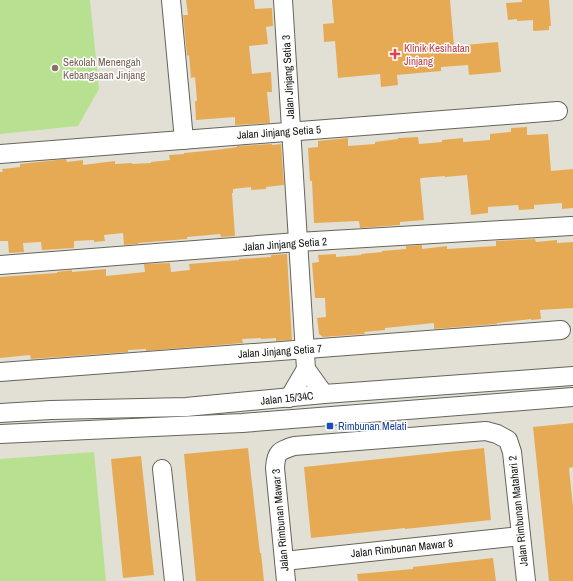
<svg xmlns="http://www.w3.org/2000/svg" width="573" height="581" font-family="'Archivo Narrow',sans-serif">
<rect width="100%" height="100%" fill="#e2e0d4"/>
<!-- green -->
<g fill="#b8e091">
<polygon points="0,0 90,0 99,89 78,126 0,134"/>
<polygon points="94,452 106,581 0,581 0,459"/>
</g>
<!-- building -->
<g fill="#e6aa55">
<polygon points="186,0 254,0 255,9 272,8 273,26 266,27 268,44 249,46 252,74 271,72 272,92 267,92 270,123 235,125 235,117 196,120 195,101 197,101 195,77 191,78 189,55 187,56 183,15 188,15"/>
<polygon points="332,0 450,0 454,46 498,42 501,72 469,75 468,65 441,67 441,71 397,75 398,85 381,87 380,74 338,78 335,41 324,42 323,24 334,23"/>
<polygon points="522,0 549,0 551,26 549,26 549,30 533,31 533,20 517,21 517,19 508,20 506,3 522,2"/>
<polygon points="527,127 527,135 548,134 551,171 573,169 573,208 562,209 562,203 534,205 534,209 519,210 518,205 488,207 488,213 471,215 467,175 445,177 445,176 421,178 420,179 424,220 400,222 400,225 360,228 359,221 314,223 312,181 310,181 308,148 318,147 318,141 348,138 348,146 375,144 375,142 398,139 398,138 418,137 419,144 442,142 442,140 463,138 463,142 490,140 490,134 511,132 511,128"/>
<polygon points="272,144 272,145 281,144 284,185 266,187 266,189 251,190 251,187 233,189 233,193 232,193 235,236 221,237 220,234 187,237 187,239 138,243 138,244 124,245 123,233 104,235 105,241 94,242 94,240 74,241 74,248 42,250 41,242 23,243 24,252 9,253 8,241 0,241 0,172 3,172 2,169 20,167 20,164 66,159 67,162 83,160 83,165 115,161 115,164 132,163 132,164 151,163 151,162 170,160 169,155 184,154 184,153 215,150 231,148 237,147 237,146"/>
<polygon points="535,239 536,242 557,240 557,243 573,242 573,308 540,310 541,319 531,320 531,319 497,323 497,324 434,329 434,323 385,328 385,330 364,332 365,334 323,337 319,334 317,318 326,317 325,298 315,298 312,263 319,262 318,255 336,254 336,257 361,255 361,254 382,252 382,251 406,249 406,246 422,245 422,249 447,246 447,249 496,246 496,241"/>
<polygon points="287,254 292,340 276,341 276,338 261,339 261,338 242,339 243,343 146,351 146,349 128,350 128,352 31,359 30,355 0,358 0,277 57,273 57,272 72,270 72,272 106,269 106,276 145,272 144,264 170,263 171,272 190,270 189,264 239,260 239,259 271,257 271,255"/>
<polygon points="573,423 573,467 569,468 573,507 573,581 549,581 533,427"/>
<polygon points="248,448 257,528 260,553 261,553 264,581 196,581 184,454"/>
<polygon points="484,448 491,520 405,529 405,528 311,538 304,467"/>
<polygon points="141,456 154,575 123,578 111,459"/>
<polygon points="493,558 496,581 358,581 357,574 413,569 413,567"/>
</g>
<g fill="none" stroke-linecap="round" stroke-linejoin="round">
<defs>
<g id="minor">
<polyline points="171,0 184,140"/>
<polyline points="283,0 306,369"/>
<polyline points="0,154 558,111"/>
<polyline points="0,265 298,242 571,226"/>
<polyline points="0,372 561,330"/>
<polyline points="289,398 306,369 324,394"/>
<polyline points="0,413 51,410 186,407 324,394 573,376"/>
<polyline points="0,434 242,423 573,397"/>
<polyline points="162,469 174,581"/>
<polyline points="284,561 521,536"/>
<path d="M286,581l-11,-113c1,-16 4,-17 19,-22l192,-15 11,3 11,6 4,12 14,129"/>
</g>
</defs>
<!-- minor casing -->
<use href="#minor" stroke="#66645a" stroke-width="20"/>
<!-- minor -->
<use href="#minor" stroke="#fff" stroke-width="18"/>
</g>
<!-- markers -->
<path fill="#e0444e" stroke="#fff" stroke-width="1.5" d="M393 48h4v4h4v4h-4v4h-4v-4h-4v-4h4z"/>
<circle fill="#8d6e63" stroke="#fff" stroke-width="1.5" cx="55" cy="68" r="4"/>
<rect fill="#1a4fb4" stroke="#fff" stroke-width="1.5" x="326" y="422" width="8" height="8" rx="2"/>
<g text-anchor="middle" stroke-width="3" stroke-linejoin="round" paint-order="stroke">
<!-- health labels -->
<g font-size="11" fill="#be3a42" stroke="#fff" text-anchor="start">
<text x="404" y="52">Klinik Kesihatan<tspan x="404" dy="13">Jinjang</tspan></text>
</g>
<!-- education labels -->
<g font-size="11" fill="#785e54" stroke="#fff" text-anchor="start">
<text x="63" y="66">Sekolah Menengah<tspan x="63" dy="13">Kebangsaan Jinjang</tspan></text>
</g>
<!-- street labels -->
<g font-size="11" fill="#141410" stroke="#fff">
<text transform="translate(288 77) rotate(-93)" y="4">Jalan Jinjang Setia 3</text>
<text transform="translate(279 132) rotate(-4)" y="4">Jalan Jinjang Setia 5</text>
<text transform="translate(285 244) rotate(-4)" y="4">Jalan Jinjang Setia 2</text>
<text transform="translate(280 351) rotate(-4)" y="4">Jalan Jinjang Setia 7</text>
<text transform="translate(287 398) rotate(-6)" y="4">Jalan 15/34C</text>
<text transform="translate(518 511) rotate(-96)" y="4">Jalan Rimbunan Matahari 2</text>
<text transform="translate(280 520) rotate(-95)" y="4">Jalan Rimbunan Mawar 3</text>
<text transform="translate(402 548) rotate(-6)" y="4">Jalan Rimbunan Mawar 8</text>
</g>
<!-- transit labels -->
<g font-size="11" fill="#164399" stroke="#fff" text-anchor="start">
<text x="338" y="430">Rimbunan Melati</text>
</g>
</g>
</svg>
